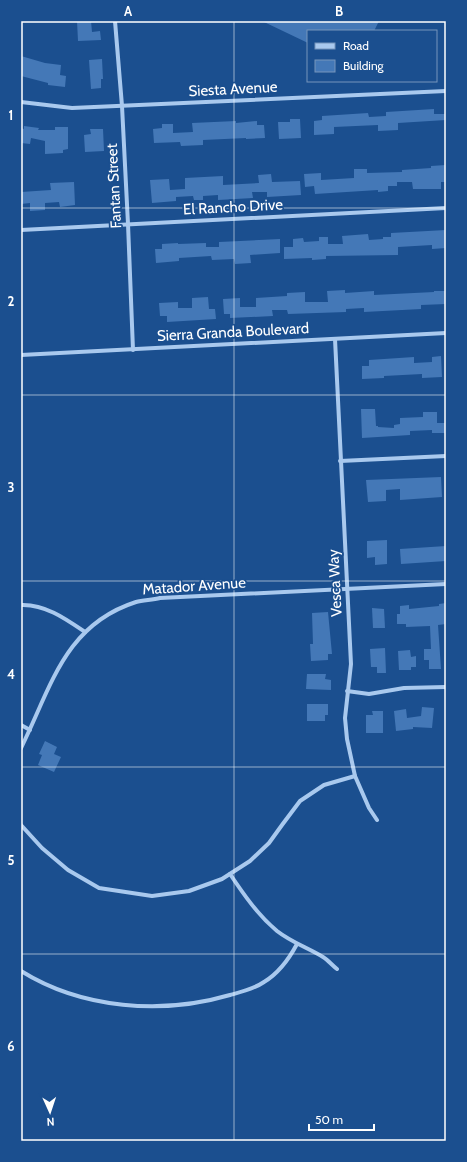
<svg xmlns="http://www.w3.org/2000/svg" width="467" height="1162" font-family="Cabin,sans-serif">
<rect width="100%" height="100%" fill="#1b4f8f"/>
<!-- building -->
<g fill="#4478b7">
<polygon points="77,21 91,21 92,32 100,31 101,40 78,41"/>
<polygon points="262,21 379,21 374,31 308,31 308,43"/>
<polygon points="21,56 45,63 61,65 60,75 66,76 65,87 48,85 48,83 21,76"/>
<polygon points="102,59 103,79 101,79 101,88 91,89 89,60"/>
<polygon points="434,109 434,114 446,114 446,120 398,123 398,130 378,131 378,125 334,127 334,134 314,135 314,121 322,120 322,116 368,113 369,117 386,116 386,112"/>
<polygon points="290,119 300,119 301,138 279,139 278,122 290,122"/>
<polygon points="236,121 236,123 257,121 257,125 264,125 265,138 246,139 246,138 203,140 203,145 181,146 180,142 154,143 153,129 162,128 162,124 173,124 173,133 193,132 192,123"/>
<polygon points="24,126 39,128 38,130 55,130 55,127 68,127 68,149 63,150 63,153 45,154 45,141 31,138 30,144 21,143 21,128 24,129"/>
<polygon points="90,129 103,129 104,151 85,152 84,135 91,134"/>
<polygon points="446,165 446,182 441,182 441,189 413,189 412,182 397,182 397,186 388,186 388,191 378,192 378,190 315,194 314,186 305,187 304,174 321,173 321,180 354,178 354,169 367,169 367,173 402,172 402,170 431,168 431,166"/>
<polygon points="271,174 272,182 300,181 301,195 267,197 267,192 252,192 253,198 218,200 218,195 203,196 203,200 194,200 193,196 176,197 176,201 152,203 150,180 169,179 170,190 185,189 185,178 223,176 223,185 259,183 258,175"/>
<polygon points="74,182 75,205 60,207 59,202 45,203 45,210 30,211 30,203 21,204 21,192 51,190 50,183"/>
<polygon points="446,230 446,248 432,249 432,245 398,247 398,255 326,256 326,259 312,260 312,258 284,259 284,247 293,247 293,239 303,238 304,242 319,241 319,237 328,237 328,244 343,244 342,236 368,234 369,240 383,239 383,237 391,237 391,233"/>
<polygon points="280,239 280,253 250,255 251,263 235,264 234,259 212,260 211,256 179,258 179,261 156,263 155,249 162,249 162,244 178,243 178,244 206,243 206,247 219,247 219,242"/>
<polygon points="345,290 345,293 374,291 374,295 434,292 434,291 446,291 446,304 421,305 421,309 364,312 364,308 346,309 346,312 288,314 287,310 272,310 273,316 230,318 230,314 224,314 223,299 240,298 240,307 256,307 256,298 287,296 287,293 305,292 305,302 328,302 327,291"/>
<polygon points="208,297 209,309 215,309 216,319 167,322 167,316 160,316 159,303 178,302 178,308 192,308 192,298"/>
<polygon points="441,356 442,377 422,378 422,374 384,376 384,378 362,379 362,366 369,366 369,360 414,357 414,363 432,362 432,357"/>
<polygon points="361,409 375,409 376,426 378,426 378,427 394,428 394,425 400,424 400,418 423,417 423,412 437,412 437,423 445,423 446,433 432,433 432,430 410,431 410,435 362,438"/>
<polygon points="441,477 442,497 400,500 400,489 386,490 386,501 368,502 366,480"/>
<polygon points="387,540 387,564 375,565 375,557 367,558 367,541"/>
<polygon points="446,546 446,561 401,564 400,549"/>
<polygon points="446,603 446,624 438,625 441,669 429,669 429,660 424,660 424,649 431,649 430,626 406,627 406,624 397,624 397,614 400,614 400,606 409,605 409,609 439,606 439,604"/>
<polygon points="372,608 384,609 385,628 373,628"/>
<polygon points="328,612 332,654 328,654 328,660 311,661 310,644 313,644 312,613"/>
<polygon points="385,648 386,673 377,673 377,667 371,667 370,649"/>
<polygon points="410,650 411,657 416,656 416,667 411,667 411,670 399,670 398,651"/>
<polygon points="307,674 326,674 325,679 331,680 331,690 306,689"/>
<polygon points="307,704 328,704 328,715 325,715 325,721 307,721"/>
<polygon points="422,707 434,708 432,728 413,727 413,729 396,731 394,711 406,709 407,718 421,716"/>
<polygon points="372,711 383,711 383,733 366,733 366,715 373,715"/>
<polygon points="45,741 57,747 54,754 61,757 54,772 38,765 42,755 39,754"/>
</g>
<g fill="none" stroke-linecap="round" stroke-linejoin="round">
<!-- minor -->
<g stroke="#a9c9ee" stroke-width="4">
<polyline points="115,21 122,106 128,224 133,350"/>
<polyline points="21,102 72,108 446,91"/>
<polyline points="21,230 446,208"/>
<polyline points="335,339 351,664 345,718 347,739 355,776 369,808 377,820"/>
<polyline points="21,355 446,333"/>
<polyline points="340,461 446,456"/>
<path d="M21,605c24,-1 45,14 64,27"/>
<polyline points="347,691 369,694 404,688 446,687"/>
<polyline points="21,725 30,730"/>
<path d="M21,748c30,-60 43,-123 115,-146 7,-2 16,-2 24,-4l286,-14"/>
<polyline points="21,825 42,848 68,870 99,888 152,896 189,891 222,879 250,861 269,843 282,825 300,801 324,785 355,776"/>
<path d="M230,874c14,21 28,41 47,57 14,11 31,17 46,26 5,3 9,8 14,12"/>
<path d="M21,971c61,38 141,44 209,24 11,-3 24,-6 34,-13 15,-9 25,-23 33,-38"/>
</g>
</g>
<!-- grid -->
<path fill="none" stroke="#fff" stroke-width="1" stroke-opacity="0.55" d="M234,21v1120M21,208h425M21,395h425M21,581h425M21,767h425M21,954h425"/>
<g text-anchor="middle" stroke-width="3.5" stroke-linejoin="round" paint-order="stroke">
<!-- street labels -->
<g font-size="15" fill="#fff" stroke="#1b4f8f">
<text transform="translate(233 89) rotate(-3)" y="5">Siesta Avenue</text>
<text transform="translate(114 186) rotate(-93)" y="5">Fantan Street</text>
<text transform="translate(233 207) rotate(-3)" y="5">El Rancho Drive</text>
<text transform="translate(233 332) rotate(-3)" y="5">Sierra Granda Boulevard</text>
<text transform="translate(335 583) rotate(-93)" y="5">Vesca Way</text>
<text transform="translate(194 586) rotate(-4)" y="5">Matador Avenue</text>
</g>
</g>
<!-- border -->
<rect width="467" height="1162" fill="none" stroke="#1b4f8f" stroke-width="44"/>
<!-- legend -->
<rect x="307" y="30" width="130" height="52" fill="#1b4f8f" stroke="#7695bc"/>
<rect x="315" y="43" width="20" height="6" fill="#a9c9ee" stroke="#7695bc"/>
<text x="343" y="50" font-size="12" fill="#ffffff">Road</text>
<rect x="315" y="60" width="20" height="12" fill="#4478b7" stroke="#7695bc"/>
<text x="343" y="70" font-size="12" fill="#ffffff">Building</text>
<!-- north arrow -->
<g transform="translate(50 1112) rotate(177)" stroke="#1b4f8f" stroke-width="3" paint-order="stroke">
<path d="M0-3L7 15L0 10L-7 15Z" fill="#ffffff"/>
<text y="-6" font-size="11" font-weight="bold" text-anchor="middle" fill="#ffffff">N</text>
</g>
<!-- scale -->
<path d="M309 1124v6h65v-6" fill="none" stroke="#ffffff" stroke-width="2"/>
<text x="315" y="1124" font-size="12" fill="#ffffff" stroke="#1b4f8f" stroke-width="3" paint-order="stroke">50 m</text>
<rect x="22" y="22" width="423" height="1118" fill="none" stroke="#fff" stroke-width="1.5"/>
<g font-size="13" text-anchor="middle" font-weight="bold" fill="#fff">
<text x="128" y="16">A</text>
<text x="339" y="16">B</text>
<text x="11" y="120">1</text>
<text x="11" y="306">2</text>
<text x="11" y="492">3</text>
<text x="11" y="679">4</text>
<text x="11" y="865">5</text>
<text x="11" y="1051">6</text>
</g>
</svg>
